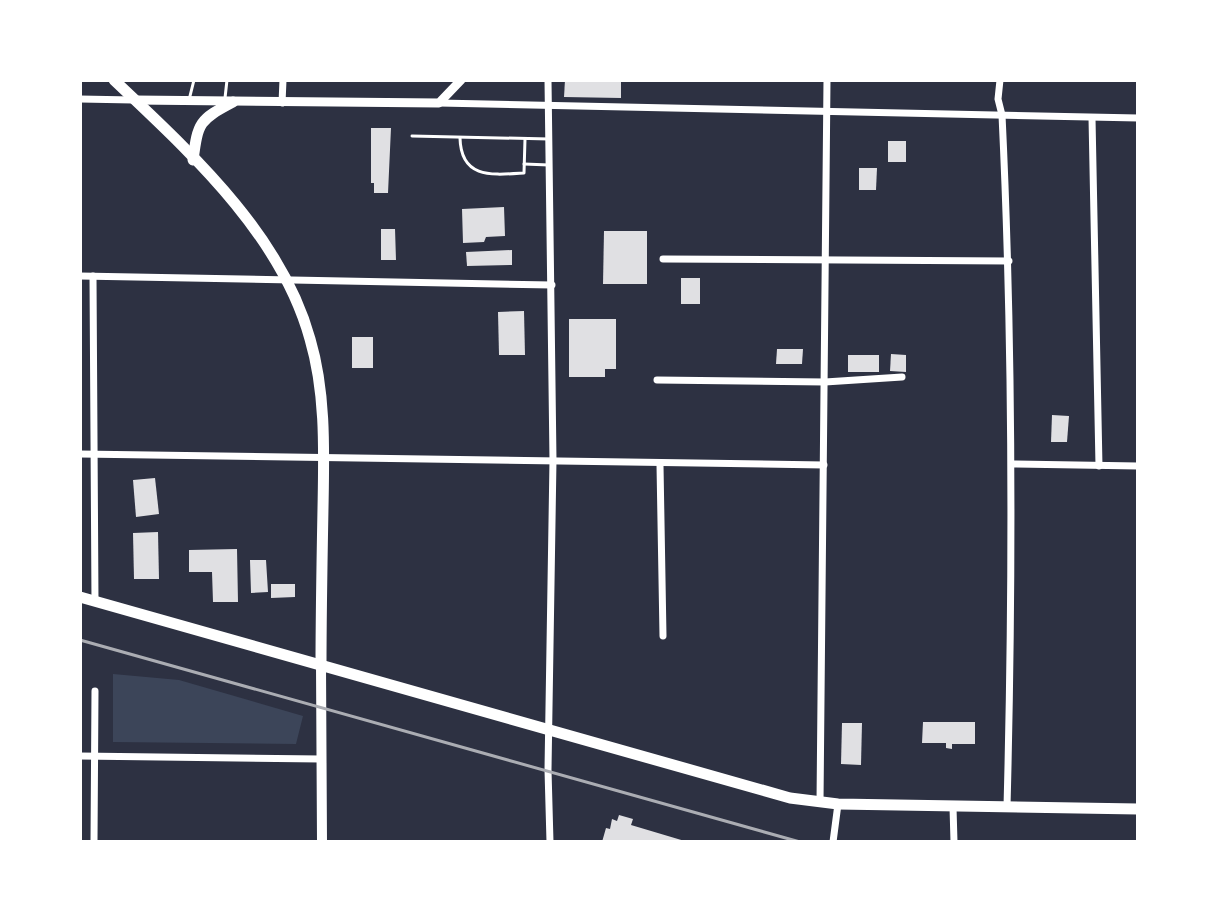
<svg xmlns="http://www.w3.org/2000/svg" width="1218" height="922" font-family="'DM Sans',sans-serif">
<rect width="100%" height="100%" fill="#2d3142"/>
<!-- green -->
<polygon fill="#3c4559" points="113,674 179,680 303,716 296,744 113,742"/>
<!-- building -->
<g fill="#e0e0e3">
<polygon points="565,80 621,80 621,98 564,97"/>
<polygon points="371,128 391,128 388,193 374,193 374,183 371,183"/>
<rect x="888" y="141" width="18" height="21"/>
<polygon points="859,168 877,168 876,190 859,190"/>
<polygon points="504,207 505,236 486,237 484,242 463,243 462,209"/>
<polygon points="381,229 395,229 396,260 381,260"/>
<polygon points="604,231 647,231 647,284 603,284"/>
<polygon points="512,250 512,265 467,266 466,252"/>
<rect x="681" y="278" width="19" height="26"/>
<polygon points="524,311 525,355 499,355 498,312"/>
<polygon points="569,319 616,319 616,369 605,369 605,377 569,377"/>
<rect x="352" y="337" width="21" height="31"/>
<polygon points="777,349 803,349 802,364 776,364"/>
<polygon points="891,354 906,355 906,372 890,371"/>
<rect x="848" y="355" width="31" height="17"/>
<polygon points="1052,415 1069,416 1067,442 1051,442"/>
<polygon points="155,478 159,514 136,517 133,480"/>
<polygon points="158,532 159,579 134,579 133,533"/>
<polygon points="237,549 238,602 213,602 212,572 189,572 189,550"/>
<polygon points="250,560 266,560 268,592 251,593"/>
<polygon points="271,584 295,584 295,597 271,598"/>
<polygon points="923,722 975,722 975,744 952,744 952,749 946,748 946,743 922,743"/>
<polygon points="842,723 862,723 861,765 841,764"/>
<polygon points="619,815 633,819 631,825 688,842 602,842 606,828 610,829 612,819 617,821"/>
</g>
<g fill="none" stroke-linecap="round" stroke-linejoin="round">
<!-- service -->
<g stroke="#fff" stroke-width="3">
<polyline points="225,98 227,80"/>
<polyline points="189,100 194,80"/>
<polyline points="412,136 549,139"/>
<path d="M460,138c1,41 32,37 64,35l1,-34"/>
<polyline points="524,164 549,165"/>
</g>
<!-- minor -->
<g stroke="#fff" stroke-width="7">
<polyline points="548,80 553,460 548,770 550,842"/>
<path d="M1000,80l-2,19 4,16c11,231 11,461 5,692"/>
<polyline points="80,99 133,100"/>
<polyline points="282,103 283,80"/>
<polyline points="439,103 1138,118"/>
<polyline points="1092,118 1099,466"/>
<polyline points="663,259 1009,261"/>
<polyline points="80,276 552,285"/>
<polyline points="93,276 95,601"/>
<polyline points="657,380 825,382 902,377"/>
<polyline points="80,454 824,465"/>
<polyline points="1012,464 1138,466"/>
<polyline points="660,465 663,636"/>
<polyline points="80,756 321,759"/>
<polyline points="820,802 827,80"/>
<polyline points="953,807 954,842"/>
<polyline points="94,842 95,691"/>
<polyline points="833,842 838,804"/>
</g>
<!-- tertiary -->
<polyline stroke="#fff" stroke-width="9" points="135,100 439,103 461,80"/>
<!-- secondary -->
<polyline stroke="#fff" stroke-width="10" points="321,666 322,842"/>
<!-- primary -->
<g stroke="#fff" stroke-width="11">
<path d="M114,80c77,73 167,154 196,259 16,54 14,113 13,169 -1,53 -2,105 -2,158"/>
<path d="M193,160c5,-38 6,-40 40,-58"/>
<polyline points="80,597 790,798 838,804 1138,809"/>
</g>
<!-- rail -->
<polyline stroke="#abadb3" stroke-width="3" points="80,640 800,842"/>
</g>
<!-- border -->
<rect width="1218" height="922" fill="none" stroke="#ffffff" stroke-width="164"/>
</svg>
